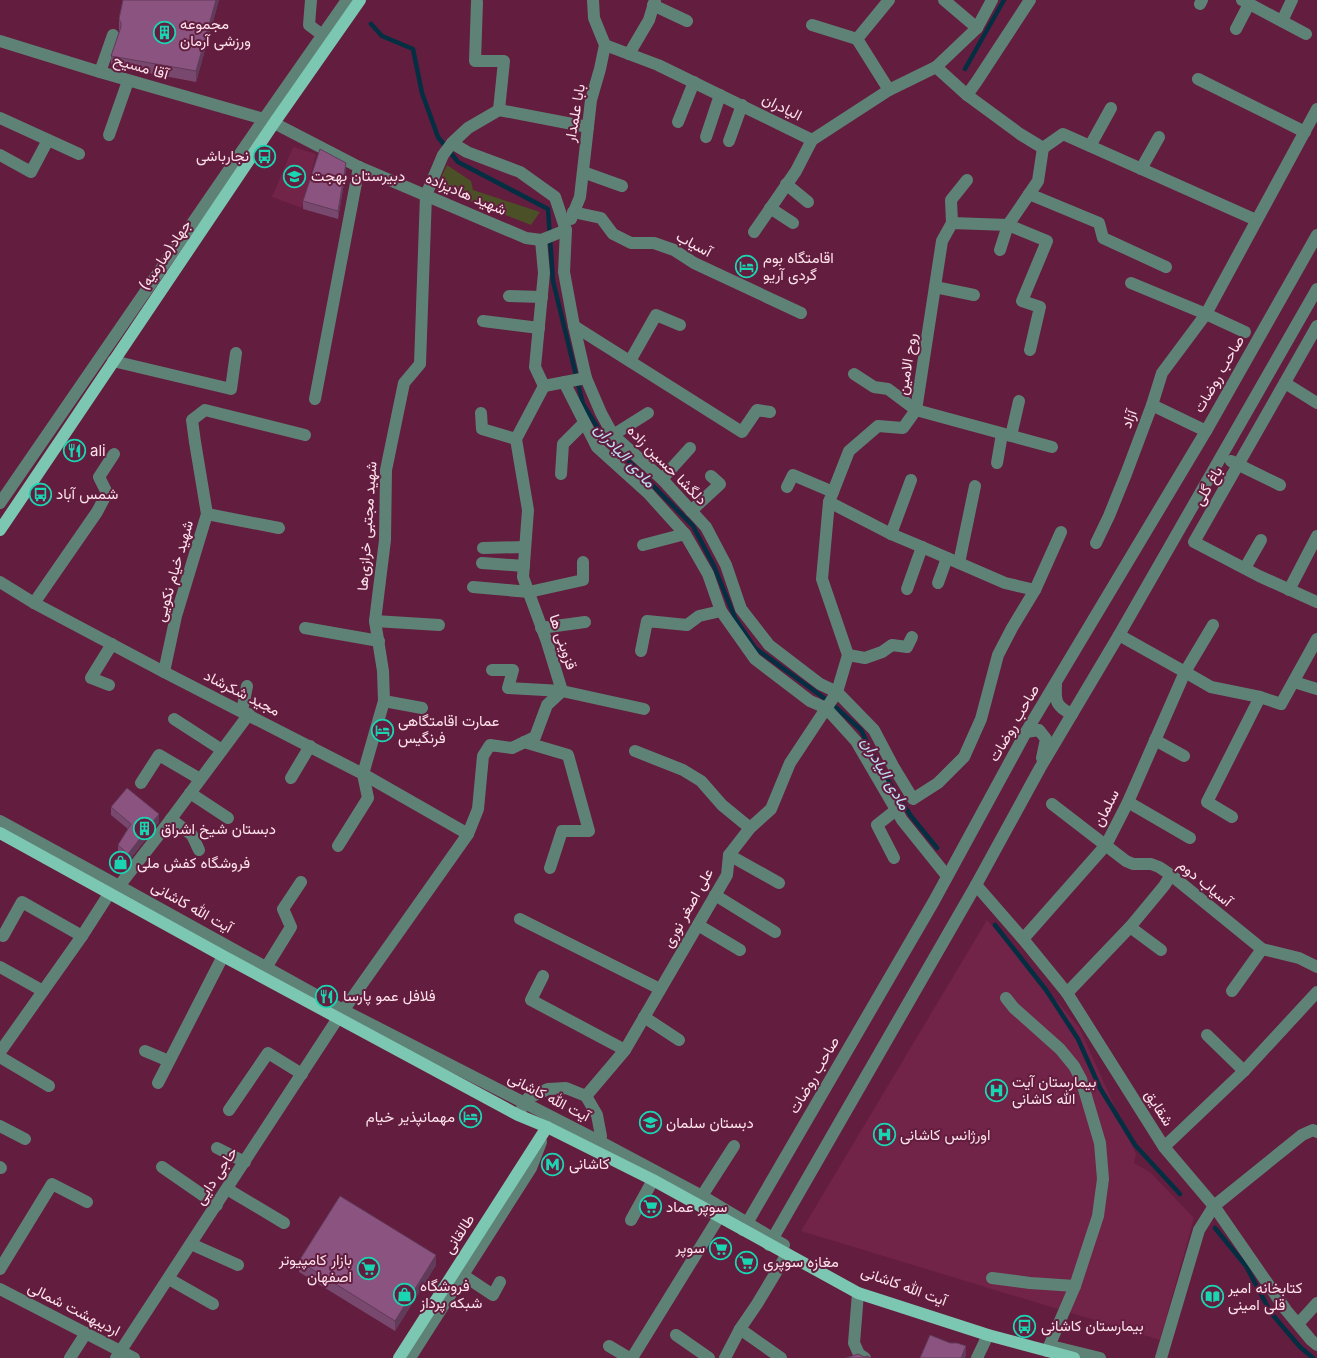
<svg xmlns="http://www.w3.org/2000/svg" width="1317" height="1358" font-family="Inter,Vazirmatn,sans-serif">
<rect width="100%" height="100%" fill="#631d3e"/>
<!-- built -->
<g fill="#722348">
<polygon points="293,147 316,154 302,208 272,197"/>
<polygon points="987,920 1079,1027 1136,1154 1134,1163 1150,1172 1194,1218 1160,1340 801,1231"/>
</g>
<!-- green -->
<polygon fill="#4b5027" points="447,165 471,181 473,190 540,212 531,225 436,188"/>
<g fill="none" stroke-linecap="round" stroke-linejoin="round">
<!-- stream -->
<g stroke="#042f43" stroke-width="4.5">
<polyline points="371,24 382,36 413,49 422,93 438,137 458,162 548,209 553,281 583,404 601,433 693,526 714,566 735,618 755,648 831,703 861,730 878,765 911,816 937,848"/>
<polyline points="965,69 1004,0"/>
<polyline points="995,925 1046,990 1078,1039 1100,1088 1135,1145 1180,1194"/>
<polyline points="1215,1228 1246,1266 1271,1313 1300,1347 1313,1358"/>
</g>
<!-- minor -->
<g stroke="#5f8277" stroke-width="12">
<polyline points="311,0 309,25 329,40"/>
<polyline points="944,0 977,28"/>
<polyline points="1242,0 1306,34"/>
<polyline points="477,2 475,61 504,61 499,110"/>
<polyline points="1200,4 1202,0"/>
<polyline points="653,5 687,21"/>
<polyline points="1282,21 1292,0"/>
<polyline points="812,25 857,39"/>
<polyline points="1236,29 1249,4"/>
<polyline points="0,41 100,72 264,119 274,123 359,167 526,238 541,240 566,230"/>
<polyline points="605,45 658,65 812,140 889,90 936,67 967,95 1020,134 1043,148"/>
<polyline points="629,54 649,20 655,0"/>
<polyline points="936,67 977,28 992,0"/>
<polyline points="100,72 113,35"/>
<polyline points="1198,79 1305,132"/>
<polyline points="889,90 857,39 889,0"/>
<polyline points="967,95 977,81 1030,0"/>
<polyline points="0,118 79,154"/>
<polyline points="678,122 694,82"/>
<polyline points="109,135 128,81"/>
<polyline points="706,137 720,95"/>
<polyline points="729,141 742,105"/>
<polyline points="452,143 467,152 520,172 555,197 566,230 564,272 574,326 586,378 601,413 613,435 662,479 706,527 726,565 741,609 769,645 820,684 837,692 874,730 893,766 913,799 938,783 964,757 981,719 998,655 1012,628 1035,590 1061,532"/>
<polyline points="1090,146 1111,108"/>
<polyline points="1043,148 1063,134 1256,220"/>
<polyline points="0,155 31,172 48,140"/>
<polyline points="1141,169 1159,137"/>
<polyline points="583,172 622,186"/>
<polyline points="786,184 808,202"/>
<polyline points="1029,194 1099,223 1103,238 1166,267"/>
<polyline points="770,208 793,223"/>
<polyline points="573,212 601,218 613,234 631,243 654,243 674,250 694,263 801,313"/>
<polyline points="571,219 580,197 591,100 600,69 605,45 594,18 593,0"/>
<polyline points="952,223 951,200 967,180"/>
<polyline points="754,232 796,171 812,140"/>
<polyline points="541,240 544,273 535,367 544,386"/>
<polyline points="1000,250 1008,225 1047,241 1022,301 1040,307 1030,350"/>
<polyline points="1131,283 1206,314 1245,332"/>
<polyline points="935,287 974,295"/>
<polyline points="509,296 542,297"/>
<polyline points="483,321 539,328"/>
<polyline points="574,326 742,432 757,410 770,412"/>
<polyline points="1317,326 1194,542 1259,576 1317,602"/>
<polyline points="113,361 231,389 236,353"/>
<polyline points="630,361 656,315 680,325"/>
<polyline points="854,374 874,387 888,389 916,410 1052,447"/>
<polyline points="564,382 597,447 648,493 685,534 708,574 721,611 755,659 810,701 826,708 856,741 902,820 947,876"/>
<polyline points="1285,383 1317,403"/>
<polyline points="544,386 586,378"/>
<polyline points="315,399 359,167"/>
<polyline points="1152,405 1206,431"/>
<polyline points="481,413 482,429 516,439"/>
<polyline points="613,435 648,413"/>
<polyline points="1011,436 1019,401"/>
<polyline points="1231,461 1280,485"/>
<polyline points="997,463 1002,434"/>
<polyline points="561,474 563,444 584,423"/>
<polyline points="662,479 690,448"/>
<polyline points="787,487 793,475 833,492"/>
<polyline points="829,502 891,534 922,547 1005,583 1035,590"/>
<polyline points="0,503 264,119 347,0"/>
<polyline points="691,511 720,484 711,476"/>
<polyline points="207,514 279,528"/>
<polyline points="891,534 911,480"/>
<polyline points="1096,543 1109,516 1126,474 1152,405 1162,373 1206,314 1317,109"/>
<polyline points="643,545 685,534"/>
<polyline points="483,548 525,547"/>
<polyline points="482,563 524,566"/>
<polyline points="959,563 975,486"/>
<polyline points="1245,568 1261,540"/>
<polyline points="0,582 34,603 164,672 363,774 468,834"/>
<polyline points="938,583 947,558"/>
<polyline points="473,587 529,592 583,580 583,562"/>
<polyline points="907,589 922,547"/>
<polyline points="1289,590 1317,536"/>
<polyline points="34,603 97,512 107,493 99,477 114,454"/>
<polyline points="375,621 439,625"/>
<polyline points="305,628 379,641"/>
<polyline points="541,628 585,622"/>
<polyline points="1119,635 1185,672 1211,687 1260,697 1281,704 1317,639"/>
<polyline points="641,651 647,621 687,625 699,616 721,611"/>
<polyline points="848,655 865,658 882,652 892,645 907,647 912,637"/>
<polyline points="492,670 513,670 508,688 562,691 644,709"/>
<polyline points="164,672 176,616 207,514 195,442 192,420 205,410 305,435"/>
<polyline points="1294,682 1317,689"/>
<polyline points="109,685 91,678 112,644"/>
<path d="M1056,685c-1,16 0,22 16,29"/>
<polyline points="384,701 422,708"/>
<polyline points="242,711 247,686"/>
<polyline points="174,719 222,750"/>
<polyline points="1026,732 1039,730 1046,739 1042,758"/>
<polyline points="1155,740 1184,756"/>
<polyline points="524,742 568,755 589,831 562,831 550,868"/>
<polyline points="635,751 683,770 701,781 722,805 750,828"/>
<polyline points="291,778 310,746"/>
<polyline points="141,783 159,755 200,779"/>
<polyline points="190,793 228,818"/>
<polyline points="1128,802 1190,838"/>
<polyline points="1052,804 1126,861 1133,864 1151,864 1159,867 1171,875 1262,949 1299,958 1317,967"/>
<polyline points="1232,817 1207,802 1260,697"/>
<polyline points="171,819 192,835 199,850"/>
<polyline points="0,821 119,886 343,1010 599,1141 702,1196 784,1245"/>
<polyline points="338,846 368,798 363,774 384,701 383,671 375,621 385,540 386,470 404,383 420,364 426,195 443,155 452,143 468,128 499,110 588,127"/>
<polyline points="729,855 779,883"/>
<polyline points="894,858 877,825 896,810"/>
<polyline points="976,885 1023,939 1067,993 1164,1147 1214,1206 1286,1310 1311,1340 1317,1345"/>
<polyline points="715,895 775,932"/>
<polyline points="520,919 660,989"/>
<polyline points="698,925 740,950"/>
<polyline points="1130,927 1161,950"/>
<polyline points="3,936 22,902 82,936"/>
<polyline points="1023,939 1106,845 1128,802 1185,672 1213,625"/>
<polyline points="0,967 43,991"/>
<polyline points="262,974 291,927 283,909 301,882"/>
<polyline points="543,976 531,1000 625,1050"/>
<polyline points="1232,991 1262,949"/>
<polyline points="1067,993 1130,927 1164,886 1171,875"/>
<polyline points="1006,998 1014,1008 1060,1049 1074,1066 1081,1079 1100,1143 1103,1179 1098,1216 1075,1286 1047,1351"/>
<polyline points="644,1017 679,1040"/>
<polyline points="1207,1035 1244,1071"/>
<polyline points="145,1051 169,1061"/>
<polyline points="0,1052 82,936 109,894 119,886 165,827 249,714"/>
<polyline points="0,1057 49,1086"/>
<polyline points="158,1083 223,956"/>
<polyline points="586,1096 625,1050 727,875 729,855 750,828 771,809 790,763 837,692 848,655 822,579 829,502 849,451 878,426 903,428 916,410 942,241 952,223 1008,225 1038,181 1043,148"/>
<polyline points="522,1108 528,1098 548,1089 566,1088 586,1096 597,1115 601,1136 598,1146"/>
<polyline points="229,1110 268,1053 302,1074"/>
<polyline points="0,1126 25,1139"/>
<polyline points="1164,1147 1244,1071 1317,992"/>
<polyline points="217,1148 245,1162"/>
<polyline points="0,1167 1,1168"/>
<polyline points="162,1167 217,1205"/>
<polyline points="227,1189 284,1223"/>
<polyline points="698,1202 734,1146"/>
<polyline points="631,1220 653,1180"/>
<polyline points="743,1230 934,901 1026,732 1206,431 1317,235"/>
<polyline points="191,1244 238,1265"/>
<polyline points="769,1245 976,885 1040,768 1119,635 1317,289"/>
<polyline points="0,1269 52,1184 87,1202"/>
<polyline points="457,1271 493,1295 500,1282"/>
<polyline points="992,1278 1030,1283 1075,1286"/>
<polyline points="169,1279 213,1304"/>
<polyline points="0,1289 134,1358"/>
<polyline points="858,1293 854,1343 859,1354 865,1358"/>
<polyline points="1298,1324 1317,1303"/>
<polyline points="740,1329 781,1358"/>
<polyline points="676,1335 709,1358"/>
<polyline points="609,1346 629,1358"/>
<polyline points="1051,1346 1100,1358"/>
<polyline points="70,1358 86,1333"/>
<polyline points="116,1358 338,1018 468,834 478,809 483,756 490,745 512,748 535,737 547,705 562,691 547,642 523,577 528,510 516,439 544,386"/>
<polyline points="410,1358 531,1168 541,1142"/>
<polyline points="632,1358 719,1217"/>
<polyline points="725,1358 740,1329 757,1304 787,1254"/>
<polyline points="977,1358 988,1335"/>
<polyline points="1161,1358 1199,1230 1214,1206 1302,1135 1313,1130 1317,1132"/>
</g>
<!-- major -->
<g stroke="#7cc7b2" stroke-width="12">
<polyline points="0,530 274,123 360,0"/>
<polyline points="0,833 223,956 518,1115 547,1127 653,1180 858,1293 988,1335 1074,1358"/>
<polyline points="399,1358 547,1127"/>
</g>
</g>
<!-- wall -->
<g fill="#78486e">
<polygon points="219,0 196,82 111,66 111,56 119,31 119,19"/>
<polygon points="346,171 338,219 303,209 303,201"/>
<polygon points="111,807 159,822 128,862 118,853 118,845 128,829 111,815"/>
<polygon points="299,1261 436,1265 395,1331 299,1272"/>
</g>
<!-- shaded-wall -->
<g fill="#613b5a">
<polygon points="216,0 219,0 196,82 196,71"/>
<polygon points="346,163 346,171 338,219 338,211"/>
<polygon points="159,814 159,822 128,862 128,854"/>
<polygon points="436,1255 436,1265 395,1331 395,1321"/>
<polygon points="966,1346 966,1355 965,1358 961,1358"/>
</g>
<!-- building -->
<g fill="#8b5480" stroke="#613b5a">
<polygon points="123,0 216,0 196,71 111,56 121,27 121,23 119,19"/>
<polygon points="320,149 346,163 338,211 303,201"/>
<polygon points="127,788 159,814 128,854 118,845 131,824 111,807"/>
<polygon points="340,1196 436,1255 395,1321 299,1261"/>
<polygon points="930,1335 950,1343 957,1343 966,1346 961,1358 920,1358"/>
<polygon points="858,1354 864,1357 868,1356 871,1358 846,1358"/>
</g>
<!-- icons -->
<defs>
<symbol id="building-ring" viewBox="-11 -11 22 22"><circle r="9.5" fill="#631d3e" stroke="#1ad5b2" stroke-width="1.5"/><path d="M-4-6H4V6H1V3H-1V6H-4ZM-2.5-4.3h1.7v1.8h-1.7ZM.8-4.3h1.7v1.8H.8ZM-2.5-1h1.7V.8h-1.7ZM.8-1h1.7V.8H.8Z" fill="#1ad5b2"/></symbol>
<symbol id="bus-ring" viewBox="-11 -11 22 22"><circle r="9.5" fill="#631d3e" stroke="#1ad5b2" stroke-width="1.5"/><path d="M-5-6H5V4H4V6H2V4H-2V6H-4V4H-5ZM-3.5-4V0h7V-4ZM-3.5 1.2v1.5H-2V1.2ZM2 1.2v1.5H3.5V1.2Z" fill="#1ad5b2"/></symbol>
<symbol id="school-ring" viewBox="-11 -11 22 22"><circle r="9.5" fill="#631d3e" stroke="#1ad5b2" stroke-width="1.5"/><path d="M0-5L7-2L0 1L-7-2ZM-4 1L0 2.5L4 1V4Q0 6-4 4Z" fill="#1ad5b2"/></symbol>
<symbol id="hotel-ring" viewBox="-11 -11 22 22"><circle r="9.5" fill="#631d3e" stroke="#1ad5b2" stroke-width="1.5"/><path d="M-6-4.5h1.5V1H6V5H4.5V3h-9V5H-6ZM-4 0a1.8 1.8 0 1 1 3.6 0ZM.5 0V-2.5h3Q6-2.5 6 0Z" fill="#1ad5b2"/></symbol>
<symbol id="restaurant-ring" viewBox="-11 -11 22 22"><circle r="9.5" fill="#631d3e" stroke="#1ad5b2" stroke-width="1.5"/><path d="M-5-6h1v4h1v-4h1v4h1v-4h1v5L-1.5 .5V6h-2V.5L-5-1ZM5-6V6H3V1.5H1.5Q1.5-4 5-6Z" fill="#1ad5b2"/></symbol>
<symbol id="shop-ring" viewBox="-11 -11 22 22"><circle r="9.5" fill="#631d3e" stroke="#1ad5b2" stroke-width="1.5"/><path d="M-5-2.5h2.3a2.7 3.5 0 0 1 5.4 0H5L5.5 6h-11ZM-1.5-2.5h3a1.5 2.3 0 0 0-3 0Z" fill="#1ad5b2"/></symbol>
<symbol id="hospital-ring" viewBox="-11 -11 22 22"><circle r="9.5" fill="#631d3e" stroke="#1ad5b2" stroke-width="1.5"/><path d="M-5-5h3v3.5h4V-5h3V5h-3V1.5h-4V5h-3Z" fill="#1ad5b2"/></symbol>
<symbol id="metro-ring" viewBox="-11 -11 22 22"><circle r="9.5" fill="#631d3e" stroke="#1ad5b2" stroke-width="1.5"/><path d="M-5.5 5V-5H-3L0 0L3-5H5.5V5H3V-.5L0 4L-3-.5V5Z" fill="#1ad5b2"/></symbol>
<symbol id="supermarket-ring" viewBox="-11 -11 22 22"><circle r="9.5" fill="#631d3e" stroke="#1ad5b2" stroke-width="1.5"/><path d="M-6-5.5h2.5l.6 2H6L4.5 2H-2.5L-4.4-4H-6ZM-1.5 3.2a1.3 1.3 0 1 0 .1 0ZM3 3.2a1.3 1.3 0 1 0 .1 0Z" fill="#1ad5b2"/></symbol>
<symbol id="library-ring" viewBox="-11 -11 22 22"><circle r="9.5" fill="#631d3e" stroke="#1ad5b2" stroke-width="1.5"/><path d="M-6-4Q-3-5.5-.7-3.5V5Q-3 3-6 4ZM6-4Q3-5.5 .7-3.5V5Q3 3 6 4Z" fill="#1ad5b2"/></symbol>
</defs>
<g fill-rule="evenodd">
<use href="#building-ring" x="152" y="20" width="25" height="25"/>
<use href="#bus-ring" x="252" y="144" width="25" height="25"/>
<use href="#school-ring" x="282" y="164" width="25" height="25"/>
<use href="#hotel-ring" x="734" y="254" width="25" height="25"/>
<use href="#restaurant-ring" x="62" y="438" width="25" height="25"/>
<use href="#bus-ring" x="28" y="482" width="25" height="25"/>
<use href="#hotel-ring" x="370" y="718" width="25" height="25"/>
<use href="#building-ring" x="132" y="816" width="25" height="25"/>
<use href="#shop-ring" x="108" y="850" width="25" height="25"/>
<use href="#restaurant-ring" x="314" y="984" width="25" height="25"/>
<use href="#hospital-ring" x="984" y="1078" width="25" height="25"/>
<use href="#hotel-ring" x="458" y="1104" width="25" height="25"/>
<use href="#school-ring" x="638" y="1110" width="25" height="25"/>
<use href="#hospital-ring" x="872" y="1122" width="25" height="25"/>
<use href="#metro-ring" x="540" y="1152" width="25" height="25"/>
<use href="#supermarket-ring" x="638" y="1194" width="25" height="25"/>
<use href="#supermarket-ring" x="708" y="1236" width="25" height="25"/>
<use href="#supermarket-ring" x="734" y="1250" width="25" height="25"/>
<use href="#supermarket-ring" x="356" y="1256" width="25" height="25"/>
<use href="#shop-ring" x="392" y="1282" width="25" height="25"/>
<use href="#library-ring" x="1200" y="1284" width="25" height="25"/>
<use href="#bus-ring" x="1012" y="1314" width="25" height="25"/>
</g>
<g text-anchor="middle" stroke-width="4" stroke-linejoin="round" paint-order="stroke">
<!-- poi labels -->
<g font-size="15" fill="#fde2eb" stroke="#631d3e" text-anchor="start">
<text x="180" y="29">مجموعه<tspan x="180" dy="17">ورزشی آرمان</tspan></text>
<text x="249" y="161" text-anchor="end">نجارباشی</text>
<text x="311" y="181">دبیرستان بهجت</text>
<text x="763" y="263">اقامتگاه بوم<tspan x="763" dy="17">گردی آریو</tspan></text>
<text x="90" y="456">ali</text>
<text x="56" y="499">شمس آباد</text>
<text x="398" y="726">عمارت اقامتگاهی<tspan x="398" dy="17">فرنگیس</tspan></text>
<text x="161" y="834">دبستان شیخ اشراق</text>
<text x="137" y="868">فروشگاه کفش ملی</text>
<text x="343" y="1001">فلافل عمو پارسا</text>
<text x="1012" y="1087">بیمارستان آیت<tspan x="1012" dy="17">الله کاشانی</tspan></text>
<text x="455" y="1122" text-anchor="end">مهمانپذیر خیام</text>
<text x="666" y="1128">دبستان سلمان</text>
<text x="900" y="1140">اورژانس کاشانی</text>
<text x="569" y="1169">کاشانی</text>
<text x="666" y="1212">سوپر عماد</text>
<text x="705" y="1253" text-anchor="end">سوپر</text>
<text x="352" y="1265" text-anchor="end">بازار کامپیوتر<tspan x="352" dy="17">اصفهان</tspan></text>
<text x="763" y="1267">مغازه سوپری</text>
<text x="420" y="1291">فروشگاه<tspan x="420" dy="17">شبکه پرداز</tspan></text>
<text x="1228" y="1293">کتابخانه امیر<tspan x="1228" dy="17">قلی امینی</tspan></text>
<text x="1041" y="1331">بیمارستان کاشانی</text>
</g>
<!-- street labels -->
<g font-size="15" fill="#fde2eb" stroke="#631d3e">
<text transform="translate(141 67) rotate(16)" y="5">آقا مسیح</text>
<text transform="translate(782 107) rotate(27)" y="5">الیادران</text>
<text transform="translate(575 113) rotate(-80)" y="5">بابا علمدار</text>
<text transform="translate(466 194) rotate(23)" y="5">شهید هادیزاده</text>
<text transform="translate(694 244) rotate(28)" y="5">آسیاب</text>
<text transform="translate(165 255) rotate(-56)" y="5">جهاد(صارمیه)</text>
<text transform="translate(907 364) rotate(-81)" y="5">روح الامین</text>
<text transform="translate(1219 374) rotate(-60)" y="5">صاحب روضات</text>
<text transform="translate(1129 419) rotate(-70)" y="5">آزاد</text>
<text transform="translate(667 465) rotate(45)" y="5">دلگشا حسین زاده</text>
<text transform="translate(1208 486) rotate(-60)" y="5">باغ گلی</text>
<text transform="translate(367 526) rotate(-86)" y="5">شهید مجتبی خرازی‌ها</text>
<text transform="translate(174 571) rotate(-74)" y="5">شهید خیام نکویی</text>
<text transform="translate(563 642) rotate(71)" y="5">قزوینی ها</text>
<text transform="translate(242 693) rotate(27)" y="5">مجید شکرشاد</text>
<text transform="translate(1014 723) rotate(-60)" y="5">صاحب روضات</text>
<text transform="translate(1106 808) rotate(-63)" y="5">سلمان</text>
<text transform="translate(1205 883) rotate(39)" y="5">آسیاب دوم</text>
<text transform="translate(192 907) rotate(29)" y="5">آیت الله کاشانی</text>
<text transform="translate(688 908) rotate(-61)" y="5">علی اصغر نوری</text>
<text transform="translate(814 1075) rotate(-60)" y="5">صاحب روضات</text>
<text transform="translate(549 1097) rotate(27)" y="5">آیت الله کاشانی</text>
<text transform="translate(1159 1108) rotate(58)" y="5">شقایق</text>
<text transform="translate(216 1176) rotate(-57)" y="5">حاجی دایی</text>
<text transform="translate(459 1234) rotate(-57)" y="5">طالقانی</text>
<text transform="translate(904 1286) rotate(20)" y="5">آیت الله کاشانی</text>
<text transform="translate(74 1309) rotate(27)" y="5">اردیبهشت شمالی</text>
</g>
<!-- water labels -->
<g font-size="16" font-style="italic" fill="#bce2f8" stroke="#631d3e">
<text transform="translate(625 455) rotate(47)" y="6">مادی الیادران</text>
<text transform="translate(886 773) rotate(60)" y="6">مادی الیادران</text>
</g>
</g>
</svg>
